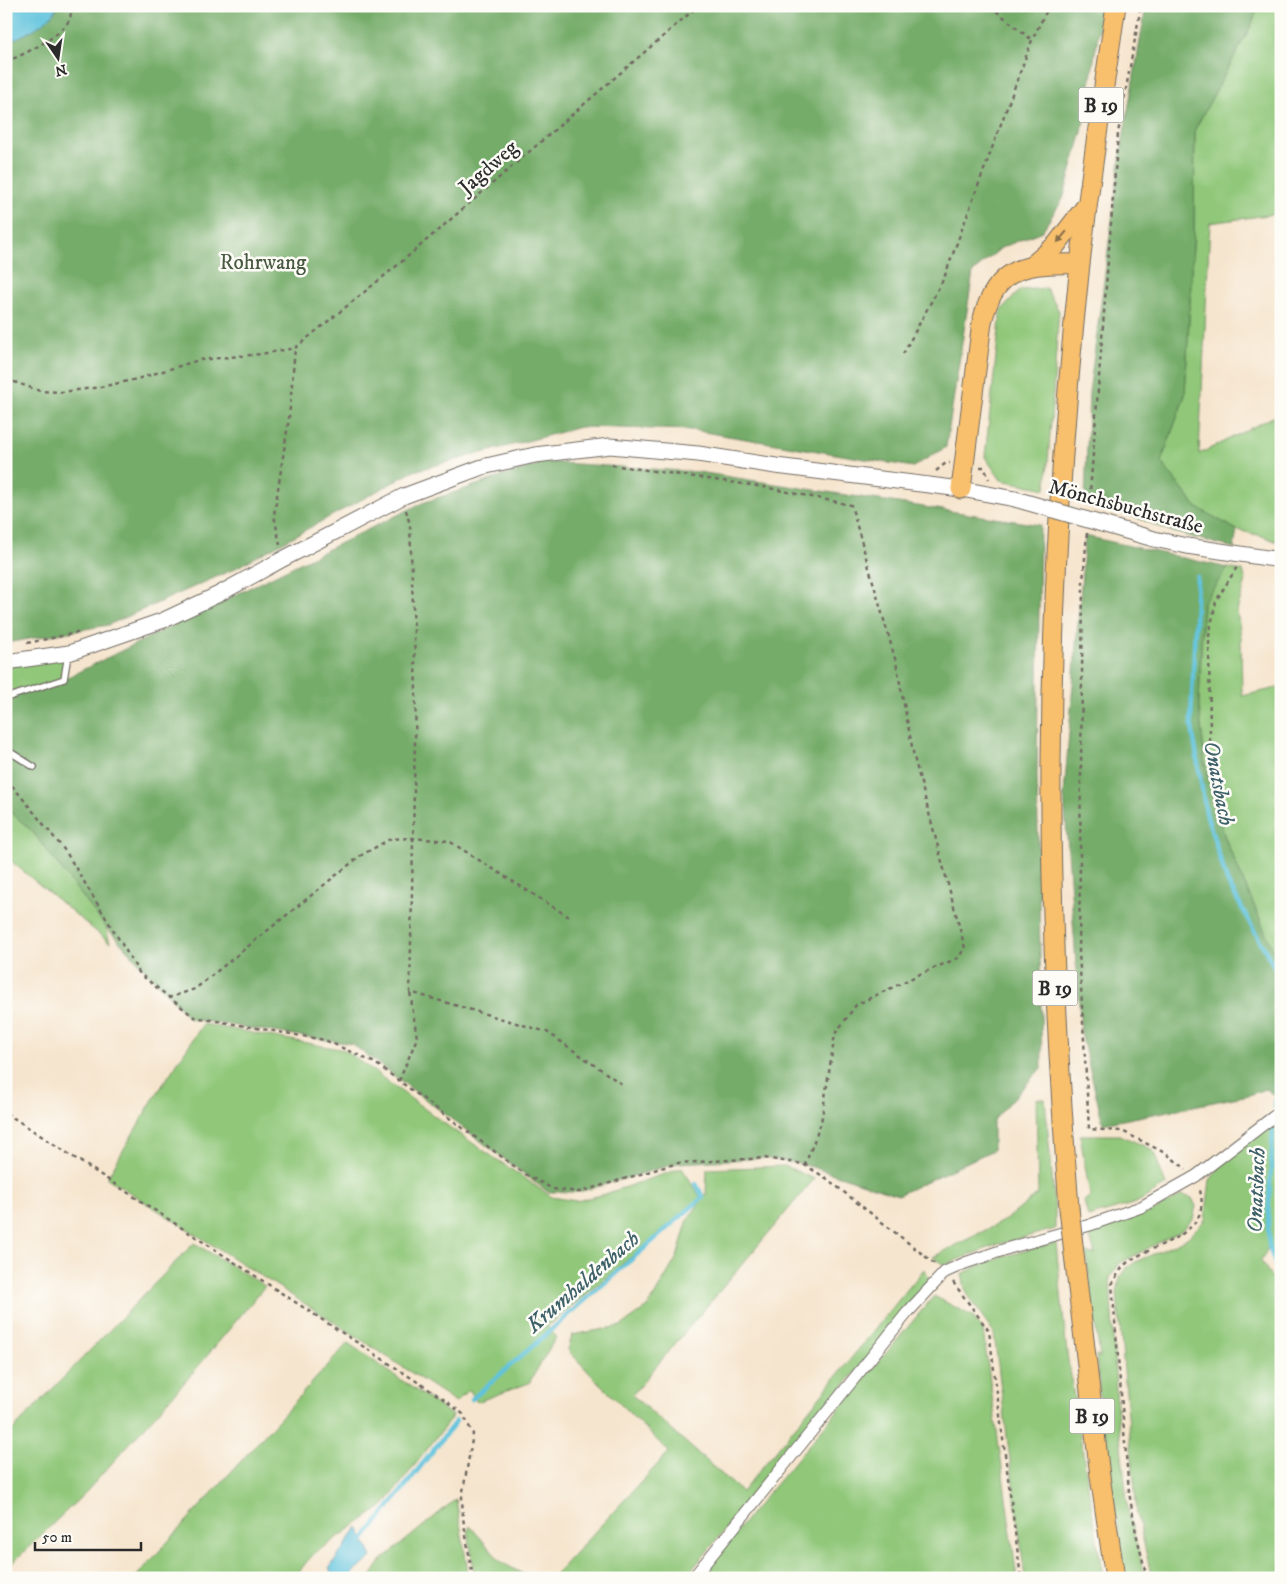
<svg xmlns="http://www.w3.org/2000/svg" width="1287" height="1584" font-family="'IM FELL DW Pica',serif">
<rect width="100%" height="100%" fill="#fdfcf7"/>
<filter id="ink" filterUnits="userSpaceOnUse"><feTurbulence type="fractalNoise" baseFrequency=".02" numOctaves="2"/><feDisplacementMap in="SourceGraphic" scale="10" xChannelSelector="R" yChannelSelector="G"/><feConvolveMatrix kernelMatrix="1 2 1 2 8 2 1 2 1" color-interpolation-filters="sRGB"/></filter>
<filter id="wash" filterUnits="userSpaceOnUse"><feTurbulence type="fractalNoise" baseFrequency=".0096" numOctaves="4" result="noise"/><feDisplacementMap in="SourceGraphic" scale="20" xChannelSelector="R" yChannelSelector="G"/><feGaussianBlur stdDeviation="1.12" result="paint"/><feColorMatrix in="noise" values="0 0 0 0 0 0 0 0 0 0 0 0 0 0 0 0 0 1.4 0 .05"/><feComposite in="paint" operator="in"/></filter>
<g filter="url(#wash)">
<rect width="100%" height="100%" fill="#f6e5ce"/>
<!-- green -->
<g fill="#90c779" stroke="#5e7952">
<polygon points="1258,6 1281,6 1281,246 1275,214 1210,223 1199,454 1281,413 1281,543 1262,536 1237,530 1196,507 1161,462 1185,395 1194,226 1195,129 1252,24"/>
<polygon points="1046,288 1059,311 1046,489 1001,480 985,457 1001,311 1020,290"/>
<polygon points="1228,568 1243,571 1246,581 1237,611 1241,637 1242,696 1281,687 1281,969 1225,838 1205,764 1199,705 1203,602"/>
<polygon points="68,657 64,679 6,698 6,667"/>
<polygon points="6,808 32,831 106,927 110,943 6,857"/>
<polygon points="203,1024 345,1050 452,1129 552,1197 576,1201 602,1195 682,1168 702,1199 547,1326 556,1337 529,1383 477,1402 469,1389 456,1402 351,1333 107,1178 152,1101"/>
<polygon points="1036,1099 1045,1099 1055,1209 1055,1229 999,1244 944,1265 933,1257 1007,1219 1038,1194"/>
<polygon points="1281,1118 1281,1280 1269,1246 1261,1261 1281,1291 1281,1578 1152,1578 1137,1514 1117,1293 1120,1278 1127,1268 1137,1261 1165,1249 1187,1238 1205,1220 1210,1180 1226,1159"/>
<polygon points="1080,1135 1120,1135 1153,1150 1166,1185 1136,1203 1088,1217 1084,1201 1090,1196"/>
<polygon points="785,1166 814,1179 632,1395 742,1492 924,1269 929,1279 924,1289 685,1578 552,1578 669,1452 596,1380 568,1350 572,1335 621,1326 648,1307 677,1257 688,1219 706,1194 707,1169"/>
<polygon points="1182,1195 1192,1198 1196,1206 1193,1220 1181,1231 1120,1263 1110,1277 1117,1409 1128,1510 1145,1578 1125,1578 1102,1422 1096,1355 1100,1358 1086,1253 1095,1254 1089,1233 1156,1210"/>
<polygon points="194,1243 265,1286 192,1374 86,1492 6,1569 6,1437"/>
<path d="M1056,1243l11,111 36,224h-78l-31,-244 -26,-39 -3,-6 -3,-15c29,-16 62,-23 94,-31z"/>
<polygon points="934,1296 972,1316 983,1330 1017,1578 697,1578"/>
<polygon points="348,1343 453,1416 383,1506 312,1555 294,1578 135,1578"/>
<polygon points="456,1499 469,1578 370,1578 382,1560"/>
<polygon points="470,1526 501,1562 530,1578 475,1578 468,1530"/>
</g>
<!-- forest -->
<g fill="#74ac69" stroke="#506c4a">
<polygon points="57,6 1103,6 1082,132 1063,199 1042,231 1001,248 973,272 946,447 913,467 692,430 580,427 414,471 232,570 108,625 6,643 6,43 56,10"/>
<polygon points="1146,6 1258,6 1252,24 1195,129 1194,226 1185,395 1161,462 1196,507 1237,530 1234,548 1173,532 1085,497 1089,393 1122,145"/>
<polygon points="546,462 698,472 1040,525 1037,774 1042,1067 993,1121 993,1150 898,1195 803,1164 764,1158 678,1163 579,1192 548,1192 352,1044 190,1019 106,927 32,831 6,808 6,698 64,679 422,503"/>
<polygon points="1085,536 1228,568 1203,602 1199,704 1205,764 1225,838 1281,969 1281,1000 1276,1014 1281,1017 1281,1099 1265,1089 1249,1095 1103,1124 1081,1033 1064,795"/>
</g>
<!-- water -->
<g fill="#5fc3dd" stroke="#457784">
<path d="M6,6h51c-5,17 -36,30 -51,37z"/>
<polygon points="358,1527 372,1557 348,1578 336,1578 329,1569"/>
</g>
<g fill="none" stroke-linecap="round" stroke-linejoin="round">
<!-- stream -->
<g stroke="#5fc3dd" stroke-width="4.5">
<polyline points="1197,577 1191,721 1206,813 1227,881 1281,979"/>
<polyline points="1275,1107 1281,1027"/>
<polyline points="1273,1130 1268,1220 1269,1246 1281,1280"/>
<polyline points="472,1399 703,1197 696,1184"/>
<polyline points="364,1539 456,1421"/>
</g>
</g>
</g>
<g filter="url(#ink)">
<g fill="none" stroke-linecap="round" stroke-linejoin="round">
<defs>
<g id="service">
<polyline points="6,698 64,679 68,655"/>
<polyline points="6,753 10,752 34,767"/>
</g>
<polyline id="minor" points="693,1578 907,1313 945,1272 965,1263 1009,1248 1090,1225 1141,1207 1196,1176 1281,1111"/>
<g id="tertiary">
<polyline points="1102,524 1154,539 1187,546 1281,560"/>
<polyline points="6,662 69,653 164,620 219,594 281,560 404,496 482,467 535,455 610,446 698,454 776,466 961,489 1015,499"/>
</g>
<g id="primary">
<polyline points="1033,265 1056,245 1087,205"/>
<path d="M961,489l21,-167c14,-58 46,-59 98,-58"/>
<path d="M1069,1208c-11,-147 -19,-294 -18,-442 1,-168 11,-335 29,-502 10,-86 23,-172 36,-258"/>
<polyline points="1074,1254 1100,1476 1115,1578"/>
</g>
</defs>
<!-- service casing -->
<use href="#service" stroke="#726c64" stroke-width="8"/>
<!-- minor casing -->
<use href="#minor" stroke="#726c64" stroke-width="13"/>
<!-- tertiary casing -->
<use href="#tertiary" stroke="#726c64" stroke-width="17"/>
<!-- primary casing -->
<use href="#primary" stroke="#726c64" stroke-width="21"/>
<!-- path -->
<g stroke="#726c64" stroke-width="2.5" stroke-dasharray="4 4" stroke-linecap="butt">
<polyline points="990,6 1032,40"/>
<path d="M6,62c18,-8 57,-26 64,-44 1,-3 1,-8 2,-12"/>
<polyline points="903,354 944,278 1032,40 1049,6"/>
<polyline points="6,379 40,391 61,392 101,387 137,379 199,360 261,354 295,348 399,264 698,6"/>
<polyline points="612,465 764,487 851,505 896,662 914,757 965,948 958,958 920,974 856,1005 835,1034 821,1123 805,1165"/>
<polyline points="980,467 984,467 989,479"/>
<polyline points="936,471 946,463 950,463"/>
<polyline points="1089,505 1118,133 1141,6"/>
<polyline points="406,510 410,525 416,690 410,992 547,1032 623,1085"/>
<polyline points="1087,533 1083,582 1079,952 1089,1129 1122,1131 1167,1154 1186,1169"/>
<polyline points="280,545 274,515 289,418 295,348"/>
<polyline points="27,643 81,632"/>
<polyline points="1210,741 1209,636 1216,601 1237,567"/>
<polyline points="6,780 15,789 66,852 140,974 194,1017 325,1040 375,1063 525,1174 553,1189 579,1192 678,1163 764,1158 803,1164 826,1178 935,1264"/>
<polyline points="168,998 195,989 360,856 390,839 412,838 449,841 569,917"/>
<polyline points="399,1081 417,1038 410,992"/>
<polyline points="6,1113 442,1398 463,1414 473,1434 462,1497 463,1518 473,1578"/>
<polyline points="953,1282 989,1331 1021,1578"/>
<path d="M1147,1578l-11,-45 -7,-41 -17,-208c5,-8 10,-19 19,-24 30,-19 83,-26 68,-73"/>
</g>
<!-- service -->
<use href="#service" stroke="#fff" stroke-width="5.5"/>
<!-- minor -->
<use href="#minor" stroke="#fff" stroke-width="11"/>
<!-- tertiary -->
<use href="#tertiary" stroke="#fff" stroke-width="15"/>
<!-- primary -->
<use href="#primary" stroke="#f8bf6c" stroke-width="19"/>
<defs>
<polyline id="tertiary-bridge" points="1015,499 1102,524"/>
<polyline id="primary-bridge" points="1069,1208 1074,1254"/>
</defs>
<!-- tertiary-bridge casing -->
<use href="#tertiary-bridge" stroke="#726c64" stroke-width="17" stroke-linecap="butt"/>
<!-- primary-bridge casing -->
<use href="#primary-bridge" stroke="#726c64" stroke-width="21" stroke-linecap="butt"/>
<!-- tertiary-bridge -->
<use href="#tertiary-bridge" stroke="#fff" stroke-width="15"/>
<!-- primary-bridge -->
<use href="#primary-bridge" stroke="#f8bf6c" stroke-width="19"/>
</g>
<!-- one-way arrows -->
<defs><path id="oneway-solid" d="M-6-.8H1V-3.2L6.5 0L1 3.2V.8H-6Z" transform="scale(1.25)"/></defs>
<use fill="#876e48" href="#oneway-solid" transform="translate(1062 237) rotate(130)"/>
</g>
<g text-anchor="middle" stroke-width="5" stroke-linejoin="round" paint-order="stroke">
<!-- shield labels -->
<g fill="#fdfcf7" stroke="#6a6a68" stroke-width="1">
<rect x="1078.5" y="87.5" width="45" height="35" rx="4"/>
<rect x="1032.5" y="970.5" width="45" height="35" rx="4"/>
<rect x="1069.5" y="1398.5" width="45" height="35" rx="4"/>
</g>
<g font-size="20" font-weight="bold" fill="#2b2b2b">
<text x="1101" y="112">B 19</text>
<text x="1055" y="995">B 19</text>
<text x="1092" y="1423">B 19</text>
</g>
<!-- street labels -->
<g font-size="21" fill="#2b2b2b" stroke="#fdfcf7">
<text transform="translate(488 167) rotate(-41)" y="7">Jagdweg</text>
<text transform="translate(1126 506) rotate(15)" y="7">Mönchsbuchstraße</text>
</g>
<!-- park labels -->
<g font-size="21" fill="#495a42" stroke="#fdfcf7">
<text x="263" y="269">Rohrwang</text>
</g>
<!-- water labels -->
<g font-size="22" font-style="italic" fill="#3d6069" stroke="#fdfcf7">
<text transform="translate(1220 783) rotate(79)" y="8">Onatsbach</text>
<text transform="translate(1255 1190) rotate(-88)" y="8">Onatsbach</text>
<text transform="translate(582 1281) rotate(-41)" y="8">Krumhaldenbach</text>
</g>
</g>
<!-- margin -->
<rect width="1287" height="1584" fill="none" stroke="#fdfcf7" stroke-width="25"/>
<!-- north arrow -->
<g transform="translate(58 58) rotate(167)" stroke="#fdfcf7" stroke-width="4" paint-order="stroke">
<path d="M0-4L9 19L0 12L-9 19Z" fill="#2b2b2b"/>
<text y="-8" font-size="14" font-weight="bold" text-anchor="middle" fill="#2b2b2b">N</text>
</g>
<!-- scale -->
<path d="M35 1542v8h106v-8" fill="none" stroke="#2b2b2b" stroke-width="2.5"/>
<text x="42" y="1542" font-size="15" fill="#2b2b2b" stroke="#fdfcf7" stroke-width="4" paint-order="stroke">50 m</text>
</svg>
